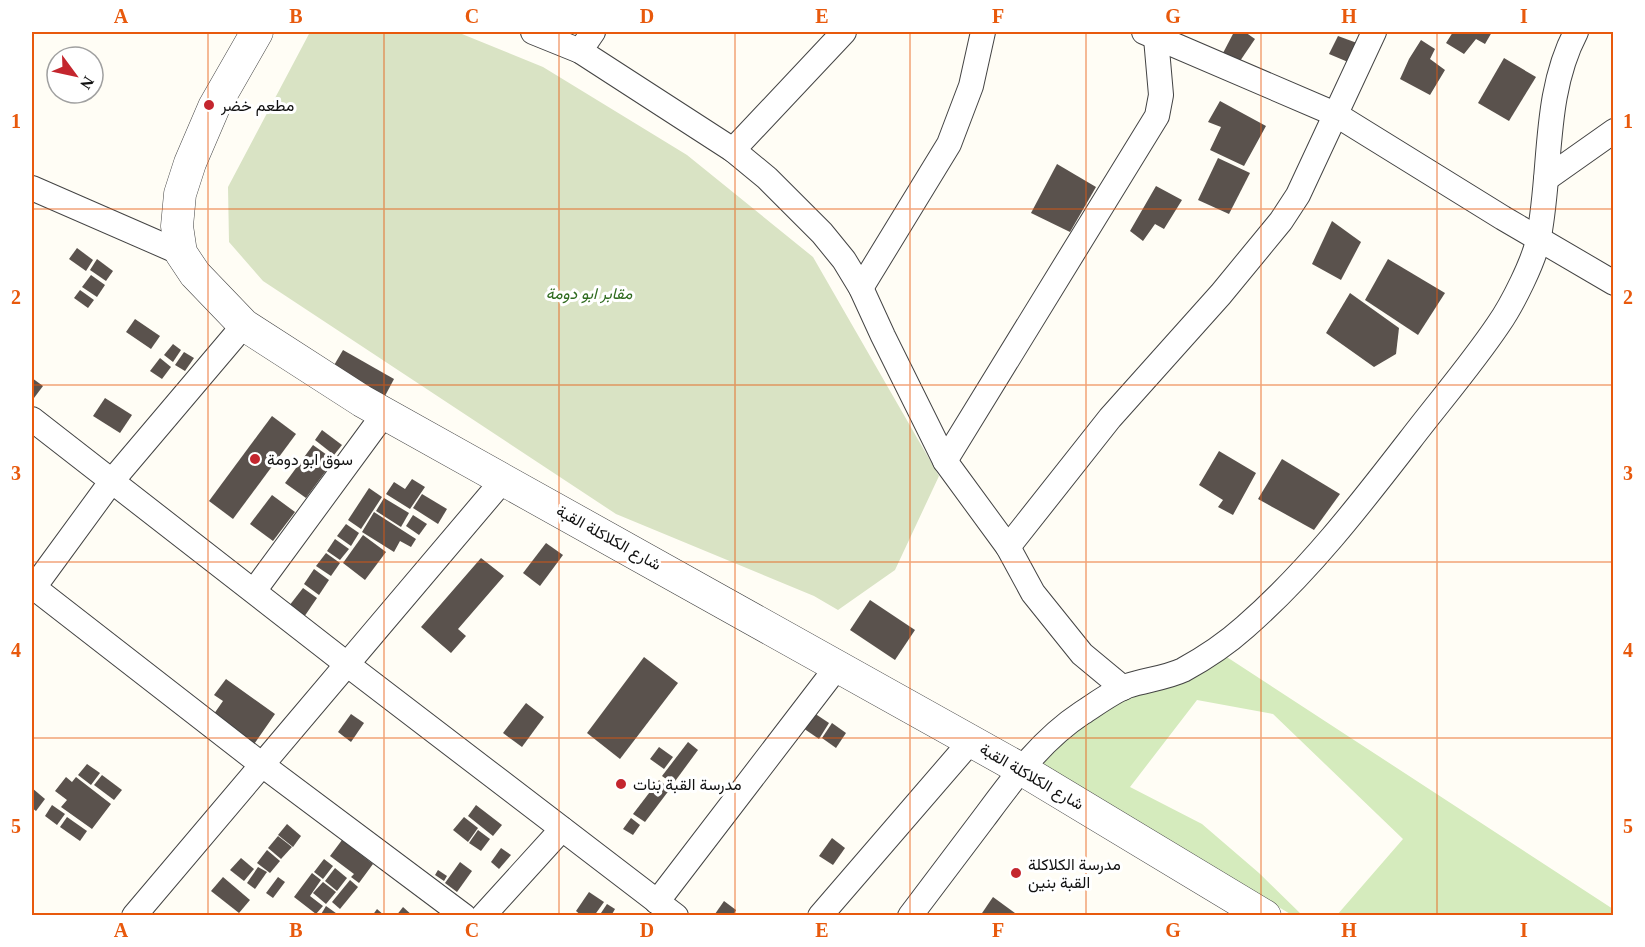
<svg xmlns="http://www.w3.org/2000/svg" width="1645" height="947" font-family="'Times New Roman',Vazirmatn,serif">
<rect width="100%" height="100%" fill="#fffdf5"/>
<!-- green -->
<polygon fill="#d5ebbd" points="1216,650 1613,909 1613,915 1337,915 1403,839 1273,714 1197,700 1130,787 1202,824 1259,873 1302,915 1292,915 1030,759 1123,688"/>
<!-- cemetery -->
<polygon fill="#d9e3c4" points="310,32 457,32 543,67 687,155 813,257 939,476 895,570 838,610 814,596 616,514 263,281 229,242 228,187"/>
<!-- building -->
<g fill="#5a524d">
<polygon points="1234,32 1245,32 1255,39 1240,61 1223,53"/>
<polygon points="1453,32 1492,32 1485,44 1476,39 1464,54 1446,43"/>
<polygon points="1338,36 1357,43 1348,62 1329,54"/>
<polygon points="1421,40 1435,49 1430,59 1445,70 1430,95 1400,79 1409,59"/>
<polygon points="1504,58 1536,77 1509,121 1478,103"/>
<polygon points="1220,101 1266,126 1244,166 1210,150 1221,127 1208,122"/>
<polygon points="1218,158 1250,173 1229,214 1198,200"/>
<polygon points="1057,164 1096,187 1070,232 1031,213"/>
<polygon points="1156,186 1182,200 1164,229 1155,224 1143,241 1130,231"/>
<polygon points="1332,221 1361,242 1341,280 1312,264"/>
<polygon points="77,248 93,260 86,271 69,259"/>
<polygon points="97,259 113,271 106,281 90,270"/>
<polygon points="1388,259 1445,293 1418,335 1365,300"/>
<polygon points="91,275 105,285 97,297 82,287"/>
<polygon points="80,290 94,300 88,308 74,298"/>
<polygon points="1350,293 1399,328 1396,354 1374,367 1326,333"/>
<polygon points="135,319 160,336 151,349 126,332"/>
<polygon points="173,344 181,350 173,362 164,355"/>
<polygon points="343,350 394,379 385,396 333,367"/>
<polygon points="184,352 194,358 185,371 175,365"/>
<polygon points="160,358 171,367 162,379 150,371"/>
<polygon points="32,378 43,386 34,398 32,396"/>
<polygon points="105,398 132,415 120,433 93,416"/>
<polygon points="272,416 296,434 233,519 209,501"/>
<polygon points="322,430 342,445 334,455 315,440"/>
<polygon points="313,445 334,460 306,498 285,483"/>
<polygon points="1219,451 1256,473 1233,515 1218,507 1223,500 1199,485"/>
<polygon points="1282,459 1340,494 1314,530 1258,499"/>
<polygon points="412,479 425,487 410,509 386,494 394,482 405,489"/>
<polygon points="369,488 382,497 361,529 348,520"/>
<polygon points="422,494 447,509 438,524 413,508"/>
<polygon points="272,495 295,512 273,541 250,524"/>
<polygon points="384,498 409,513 401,527 376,511"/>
<polygon points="374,512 416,539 411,547 400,541 394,552 362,532"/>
<polygon points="413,515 427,524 419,535 406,526"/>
<polygon points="346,524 359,533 351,546 337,536"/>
<polygon points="363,535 386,552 365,580 343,563"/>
<polygon points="335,539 349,549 340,560 327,551"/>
<polygon points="546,543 563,555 540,586 523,573"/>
<polygon points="326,553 340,563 331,576 316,566"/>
<polygon points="481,558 504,576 458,629 466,636 451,653 421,627"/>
<polygon points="314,569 329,580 319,595 304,584"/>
<polygon points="303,588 317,598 304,617 289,606"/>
<polygon points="870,600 915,630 895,660 850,630"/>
<polygon points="644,657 678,683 620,759 587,733"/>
<polygon points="226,679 275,714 250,750 209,721 223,701 214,695"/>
<polygon points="526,703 544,717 522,747 503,733"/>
<polygon points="814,713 829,723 819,739 803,728"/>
<polygon points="351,714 364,723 351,742 338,732"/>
<polygon points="832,723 846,733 836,748 822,738"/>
<polygon points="688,742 698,750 673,784 662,776"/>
<polygon points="659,747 673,757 664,769 650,759"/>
<polygon points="87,764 100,773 91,785 78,775"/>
<polygon points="102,775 122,790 114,800 94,785"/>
<polygon points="66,777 72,782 76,777 111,804 92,829 61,807 67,800 55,791"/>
<polygon points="659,780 670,789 645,822 633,814"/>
<polygon points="32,788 45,799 36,811 32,808"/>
<polygon points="52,805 65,814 57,825 45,816"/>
<polygon points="476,805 502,825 493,836 468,816"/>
<polygon points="67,817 87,831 80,841 60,827"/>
<polygon points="464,817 478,828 468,842 453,830"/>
<polygon points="631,818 640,825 633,835 623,829"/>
<polygon points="287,824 301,836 293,847 278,835"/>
<polygon points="478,830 490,839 481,851 469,843"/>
<polygon points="278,836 292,847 281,859 268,848"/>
<polygon points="832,838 845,848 833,865 819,856"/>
<polygon points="342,840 373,864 359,883 351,877 354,874 330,856"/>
<polygon points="501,848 511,855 499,869 491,862"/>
<polygon points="267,850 280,861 270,873 257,863"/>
<polygon points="241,858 254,869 244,881 230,870"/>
<polygon points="324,859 333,866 323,879 314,872"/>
<polygon points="460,862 472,871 457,892 445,883"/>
<polygon points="258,867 267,872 255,889 247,883"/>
<polygon points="335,868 347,878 337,891 325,881"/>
<polygon points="438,870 447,876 444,881 435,875"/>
<polygon points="312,873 321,880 310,896 323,906 316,914 294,897"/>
<polygon points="223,877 250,900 239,913 211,891"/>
<polygon points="278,877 285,882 273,898 266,893"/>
<polygon points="350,880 358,887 340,909 332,902"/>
<polygon points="323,882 336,892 326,904 313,893"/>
<polygon points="589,892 604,902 594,916 582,916 576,911"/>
<polygon points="993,897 1019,916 980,916"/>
<polygon points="724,901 736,910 733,916 715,914"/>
<polygon points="607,904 615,909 611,916 599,916"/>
<polygon points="326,906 340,916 320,916"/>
<polygon points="403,907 413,916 396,916"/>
<polygon points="377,909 385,916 372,916"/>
</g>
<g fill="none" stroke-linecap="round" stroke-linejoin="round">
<defs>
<g id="minor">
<polyline points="533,32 580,51 733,150 767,178 822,233 844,260 861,288 883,336 945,461 1008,547 1033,593 1082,654 1123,688"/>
<polyline points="1144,32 1335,114 1503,218 1614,283"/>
<polyline points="580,51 593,32"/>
<polyline points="733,150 844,32"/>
<polyline points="1546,179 1614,131"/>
<polyline points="32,188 181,253"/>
<polyline points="861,288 949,144 971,86 983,32"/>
<polyline points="32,419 348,665 676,916"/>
<polyline points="945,461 1157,116 1161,95 1156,38"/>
<polyline points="1008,547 1110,418 1221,294 1281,221 1298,195 1374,32"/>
<polyline points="32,586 261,764 464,916"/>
<polyline points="32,590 111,482 244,325"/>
<polyline points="254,591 384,414"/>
<polyline points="657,902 837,667"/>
<path d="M134,916c123,-147 247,-291 370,-437"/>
<polyline points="483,916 562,829"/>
<polyline points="820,916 971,741"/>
<path d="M910,916c25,-33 49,-65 74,-98 29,-39 57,-78 98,-105 14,-9 30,-21 45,-27 18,-6 39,-8 56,-16 22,-12 43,-26 62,-43 63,-55 114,-121 165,-187 29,-38 61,-75 88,-115 14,-20 37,-65 41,-89 13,-69 4,-141 37,-204"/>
</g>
<polyline id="tertiary" points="257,32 214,107 190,163 180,194 177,226 181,253 195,274 244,325 362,401 1021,769 1265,916"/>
</defs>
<!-- minor casing -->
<use href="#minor" stroke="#444" stroke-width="26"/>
<!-- tertiary casing -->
<use href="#tertiary" stroke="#444" stroke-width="33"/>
<!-- minor -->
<use href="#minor" stroke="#fff" stroke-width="24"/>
<!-- tertiary -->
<use href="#tertiary" stroke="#fff" stroke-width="32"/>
</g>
<!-- grid -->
<path fill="none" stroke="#e8590c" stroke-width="1.5" stroke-opacity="0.55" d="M208,32v884M384,32v884M559,32v884M735,32v884M910,32v884M1086,32v884M1261,32v884M1437,32v884M32,209h1582M32,385h1582M32,562h1582M32,738h1582"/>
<!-- markers -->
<g fill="#c4262e" stroke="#fff" stroke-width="2">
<circle cx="209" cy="105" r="6"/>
<circle cx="255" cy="459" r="6"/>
<circle cx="621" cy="784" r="6"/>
<circle cx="1016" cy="873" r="6"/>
</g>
<g text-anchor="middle" stroke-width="6" stroke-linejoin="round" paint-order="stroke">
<!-- poi labels -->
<g font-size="16" fill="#111" stroke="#fff" text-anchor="start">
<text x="221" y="111">مطعم خضر</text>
<text x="267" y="465">سوق ابو دومة</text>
<text x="633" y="790">مدرسة القبة بنات</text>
<text x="1028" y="870">مدرسة الكلاكلة<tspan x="1028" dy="18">القبة بنين</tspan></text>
</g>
<!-- park labels -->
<g font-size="16" font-style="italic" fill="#2f6b1f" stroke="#fff">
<text x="589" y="299">مقابر ابو دومة</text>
</g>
<!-- street labels -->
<g font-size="16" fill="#111" stroke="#fff">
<text transform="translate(609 537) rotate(29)" y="6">شارع الكلاكلة القبة</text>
<text transform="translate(1032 776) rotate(30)" y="6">شارع الكلاكلة القبة</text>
</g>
</g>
<!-- border -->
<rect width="1645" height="947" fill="none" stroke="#ffffff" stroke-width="66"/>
<!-- north arrow -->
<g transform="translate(75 75) rotate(123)"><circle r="28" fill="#ffffff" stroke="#a0a0a0" stroke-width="1.5"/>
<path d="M0-4.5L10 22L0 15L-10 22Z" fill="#c4262e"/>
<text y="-9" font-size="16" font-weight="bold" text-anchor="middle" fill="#111111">N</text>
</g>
<rect x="33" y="33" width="1579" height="881" fill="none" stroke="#e8590c" stroke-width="2"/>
<g font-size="20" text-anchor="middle" font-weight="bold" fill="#e8590c">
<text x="121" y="23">A</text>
<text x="296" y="23">B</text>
<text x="472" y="23">C</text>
<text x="647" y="23">D</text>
<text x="822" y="23">E</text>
<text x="998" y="23">F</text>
<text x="1173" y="23">G</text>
<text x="1349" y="23">H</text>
<text x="1524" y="23">I</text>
<text x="16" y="128">1</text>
<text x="1628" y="128">1</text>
<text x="16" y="304">2</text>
<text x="1628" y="304">2</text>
<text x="16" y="480">3</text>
<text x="1628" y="480">3</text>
<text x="16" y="657">4</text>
<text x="1628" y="657">4</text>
<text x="16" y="833">5</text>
<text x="1628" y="833">5</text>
<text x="121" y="937">A</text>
<text x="296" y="937">B</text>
<text x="472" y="937">C</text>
<text x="647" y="937">D</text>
<text x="822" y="937">E</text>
<text x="998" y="937">F</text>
<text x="1173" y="937">G</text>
<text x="1349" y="937">H</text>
<text x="1524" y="937">I</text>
</g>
</svg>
